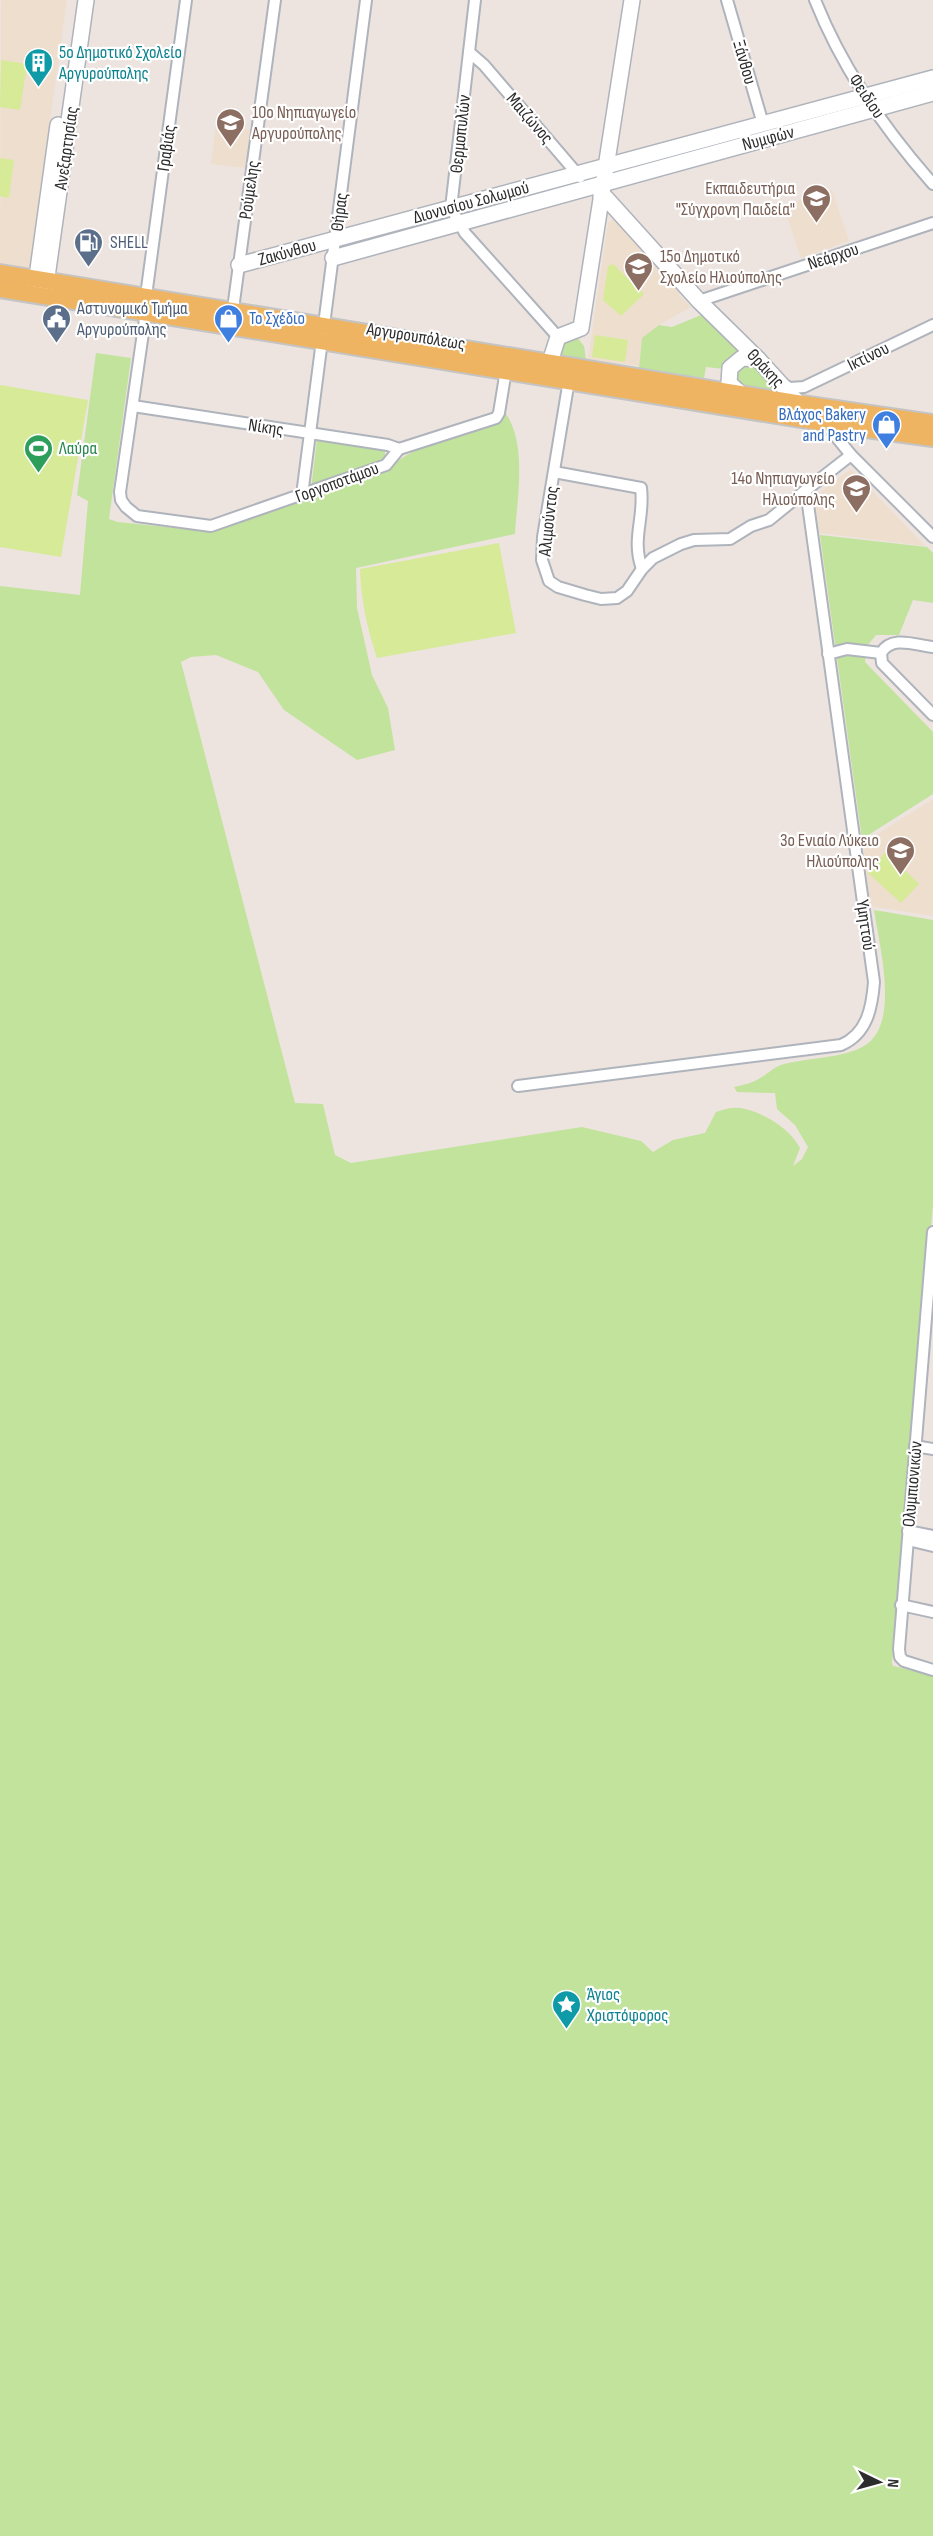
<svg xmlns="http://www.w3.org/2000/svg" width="933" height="2536" font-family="'Sofia Sans Condensed',sans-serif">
<rect width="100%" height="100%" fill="#ede4df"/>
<!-- education -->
<g fill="#eedece">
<polygon points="1,0 67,0 29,269 0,264"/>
<polygon points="216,125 250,130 246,168 211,164"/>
<polygon points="832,190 849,241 801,258 783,205"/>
<polygon points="615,218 626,229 626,235 632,236 683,290 679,295 691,307 659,325 642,338 639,366 588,359 608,223"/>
<polygon points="851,469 925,546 819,533 815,496"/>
<polygon points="933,799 933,916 870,906 863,843"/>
</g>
<!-- green -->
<g fill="#c1e39c">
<polygon points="706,313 740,351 731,359 724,369 706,367 704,378 639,368 642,338 659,325 672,327"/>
<polygon points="577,337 584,346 586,360 559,356 564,339"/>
<path d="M96,353l35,5 -22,161 9,3 96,10 177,-65c24,-24 75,-33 108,-44l5,-12c24,31 13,87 11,123l-159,34 1,40 15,67 16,33 7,42 -38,10 -73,-50 -26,-38 -42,-17 -25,2 -10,5 114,441 28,1 12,51 16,8 231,-36 59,14 12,11 20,-12 32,-7 11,-21c9,-3 19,-6 29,-3 21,5 45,20 55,39l-7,18 9,-7 6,-12 -13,-22 -18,-16 -2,-16 -38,-1 -3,-5c9,-2 19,-4 26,-9 8,-4 15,-12 24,-14 24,-6 60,-6 80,-18 37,-21 15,-102 10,-136l59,10v285l-41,458 1,3 40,9v861h-933v-1950l80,9 8,-94 -11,-6z"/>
<path d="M745,364h9l22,24 -1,2 -36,-5c-6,-9 -1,-15 6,-21z"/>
<polygon points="317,440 385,450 385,458 311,489"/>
<polygon points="820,535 927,547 933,553 933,603 913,600 899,635 876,635 867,646 865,662 933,732 933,794 862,839"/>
</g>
<!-- pitch -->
<g fill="#d6ea98">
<polygon points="1,60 27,64 20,110 0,107"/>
<polygon points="0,158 14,160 9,198 0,196"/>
<polygon points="613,264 644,294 621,316 603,300 608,266"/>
<polygon points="595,335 628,340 625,362 592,357"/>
<polygon points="0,385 88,400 61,557 0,547"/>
<path d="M499,543l17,90 -139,25c-10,-30 -16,-57 -17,-89z"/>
<polygon points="886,852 919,884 901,903 867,872"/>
</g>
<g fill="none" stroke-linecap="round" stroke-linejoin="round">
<defs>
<g id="street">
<polyline points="475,0 451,208 465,233 558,337"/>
<polyline points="727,0 763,124"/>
<path d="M815,0c27,68 70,130 118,184"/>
<polyline points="469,52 484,65 580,177"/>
<polyline points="146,296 186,0"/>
<polyline points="699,301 933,223"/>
<polyline points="233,309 275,0"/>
<polyline points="146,312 120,492 121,500 126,507 137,516 211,526 386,465 399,449 496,418 499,413 506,370"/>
<polyline points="569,380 543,537 542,560 549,581 558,587 585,595 601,599 617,598 627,591 642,569 653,558 681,544 694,540 730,539 751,526 769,520 806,490"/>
<polyline points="782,384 790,388 804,387 933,325"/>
<polyline points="133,406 388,445 399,449"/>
<polyline points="825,423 851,455 933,537"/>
<path d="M554,472l87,16c4,30 -10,50 1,81"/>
<polyline points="302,495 366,0"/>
<polyline points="881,653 882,663 933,715"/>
<path d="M881,653c11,-18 33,-8 52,-6"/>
<polyline points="828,654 847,649 881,653"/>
<path d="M518,1086l323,-41c26,-11 31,-37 33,-63l-68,-492 45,-35"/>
<polyline points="933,1232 899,1649 900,1657 904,1661 933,1670"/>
<polyline points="915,1446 933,1449"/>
<polyline points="908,1531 933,1536"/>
<polyline points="908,1540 933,1546"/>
<polyline points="901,1605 933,1612"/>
</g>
<g id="secondary">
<polyline points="601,196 606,198 699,301 758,359 801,406"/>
<polyline points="333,258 933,93"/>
<polyline points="239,265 933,78"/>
<polyline points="35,291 58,125"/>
<polyline points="45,291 86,0"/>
<polyline points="550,362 558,337 581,328 632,0"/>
<polyline points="740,393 729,383 730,368 742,358 758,359"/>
</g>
<g id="primary">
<polyline points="0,273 796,403 933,423"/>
<polyline points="0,289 844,426 933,438"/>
</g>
</defs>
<!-- street casing -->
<use href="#street" stroke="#afb4bc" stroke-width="14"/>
<!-- secondary casing -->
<use href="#secondary" stroke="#afb4bc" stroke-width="18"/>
<!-- primary casing -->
<use href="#primary" stroke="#c4c4c4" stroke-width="20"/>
<!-- street -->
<use href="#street" stroke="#fff" stroke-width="10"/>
<!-- secondary -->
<use href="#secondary" stroke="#fff" stroke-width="15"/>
<!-- primary -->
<use href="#primary" stroke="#efb462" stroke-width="16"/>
</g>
<!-- icons -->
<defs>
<symbol id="building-pin" viewBox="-11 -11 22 30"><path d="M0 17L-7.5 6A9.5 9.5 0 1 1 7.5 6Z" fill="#0f9aa8" stroke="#fff"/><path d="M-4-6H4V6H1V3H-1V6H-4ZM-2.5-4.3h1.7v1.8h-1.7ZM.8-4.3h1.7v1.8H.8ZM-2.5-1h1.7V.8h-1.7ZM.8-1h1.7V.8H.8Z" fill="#fff"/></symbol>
<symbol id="school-pin" viewBox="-11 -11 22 30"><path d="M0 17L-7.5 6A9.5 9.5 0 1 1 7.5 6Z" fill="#8d6e63" stroke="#fff"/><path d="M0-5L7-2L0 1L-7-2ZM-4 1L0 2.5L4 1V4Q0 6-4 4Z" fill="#fff"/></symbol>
<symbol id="fuel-pin" viewBox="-11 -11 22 30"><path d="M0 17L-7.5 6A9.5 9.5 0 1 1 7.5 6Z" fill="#5c6f8a" stroke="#fff"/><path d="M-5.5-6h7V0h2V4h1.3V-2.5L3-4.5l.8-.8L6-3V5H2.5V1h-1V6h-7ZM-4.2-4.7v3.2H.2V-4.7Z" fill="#fff"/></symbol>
<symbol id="civic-pin" viewBox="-11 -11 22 30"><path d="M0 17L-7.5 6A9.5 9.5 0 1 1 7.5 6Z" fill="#5c6f8a" stroke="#fff"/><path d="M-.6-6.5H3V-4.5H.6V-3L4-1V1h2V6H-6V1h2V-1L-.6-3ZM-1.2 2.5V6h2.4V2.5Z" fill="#fff"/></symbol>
<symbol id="shop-pin" viewBox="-11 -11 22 30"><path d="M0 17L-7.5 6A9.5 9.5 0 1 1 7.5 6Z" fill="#3f7fe0" stroke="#fff"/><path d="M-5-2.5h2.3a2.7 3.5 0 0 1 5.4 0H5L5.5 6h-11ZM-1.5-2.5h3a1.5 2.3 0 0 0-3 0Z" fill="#fff"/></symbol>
<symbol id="stadium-pin" viewBox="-11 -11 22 30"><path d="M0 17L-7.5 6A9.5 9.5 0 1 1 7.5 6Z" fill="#2e9e5b" stroke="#fff"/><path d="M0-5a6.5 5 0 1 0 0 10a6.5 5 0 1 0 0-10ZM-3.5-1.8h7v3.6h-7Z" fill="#fff"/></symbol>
<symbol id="sight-pin" viewBox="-11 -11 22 30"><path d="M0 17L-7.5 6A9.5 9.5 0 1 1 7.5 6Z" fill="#0f9aa8" stroke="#fff"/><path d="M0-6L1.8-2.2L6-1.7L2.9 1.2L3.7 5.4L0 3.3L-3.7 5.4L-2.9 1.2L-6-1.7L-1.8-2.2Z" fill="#fff"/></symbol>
</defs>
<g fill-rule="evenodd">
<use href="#building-pin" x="22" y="46" width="33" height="45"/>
<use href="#school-pin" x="214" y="106" width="33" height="45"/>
<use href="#school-pin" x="800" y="182" width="33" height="45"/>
<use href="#fuel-pin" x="72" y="226" width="33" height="45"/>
<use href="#school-pin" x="622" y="250" width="33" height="45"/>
<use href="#civic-pin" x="40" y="302" width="33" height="45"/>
<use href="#shop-pin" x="212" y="302" width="33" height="45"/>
<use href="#shop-pin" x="870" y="408" width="33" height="45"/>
<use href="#stadium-pin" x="22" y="432" width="33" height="45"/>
<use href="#school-pin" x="840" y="472" width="33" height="45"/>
<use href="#school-pin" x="884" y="834" width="33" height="45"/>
<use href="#sight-pin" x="550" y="1988" width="33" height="45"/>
</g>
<g text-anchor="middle" stroke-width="4.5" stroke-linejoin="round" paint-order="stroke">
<!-- culture labels -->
<g font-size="18" fill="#0d838f" stroke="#fff" text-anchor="start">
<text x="59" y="58">5ο Δημοτικό Σχολείο<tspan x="59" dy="21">Αργυρούπολης</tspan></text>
<text x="587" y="2000">Άγιος<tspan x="587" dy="21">Χριστόφορος</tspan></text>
</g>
<!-- street labels -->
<g font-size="18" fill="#2c2c2c" stroke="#fff">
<text transform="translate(745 62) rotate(74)" y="6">Ξάνθου</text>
<text transform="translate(867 96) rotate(56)" y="6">Φειδίου</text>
<text transform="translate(530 118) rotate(49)" y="6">Μαιζώνος</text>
<text transform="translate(460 134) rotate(-84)" y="6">Θερμοπυλών</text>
<text transform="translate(768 138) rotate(-15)" y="6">Νυμφών</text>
<text transform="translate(66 148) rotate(-82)" y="6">Ανεξαρτησίας</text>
<text transform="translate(166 148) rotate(-82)" y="6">Γραβιάς</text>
<text transform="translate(249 190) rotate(-82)" y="6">Ρούμελης</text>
<text transform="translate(471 202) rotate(-15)" y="6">Διονυσίου Σολωμού</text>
<text transform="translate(339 212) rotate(-83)" y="6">Θήρας</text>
<text transform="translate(287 252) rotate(-15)" y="6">Ζακύνθου</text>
<text transform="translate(833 256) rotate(-18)" y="6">Νεάρχου</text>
<text transform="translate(416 336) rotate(9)" y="6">Αργυρουπόλεως</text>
<text transform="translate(868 356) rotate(-26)" y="6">Ικτίνου</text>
<text transform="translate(766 368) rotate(47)" y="6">Θράκης</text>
<text transform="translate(266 427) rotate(9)" y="6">Νίκης</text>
<text transform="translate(337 482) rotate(-20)" y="6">Γοργοποτάμου</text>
<text transform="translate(548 521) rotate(-84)" y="6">Αλιμούντος</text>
<text transform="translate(866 925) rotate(82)" y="6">Υμηττού</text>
<text transform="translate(912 1484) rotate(-85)" y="6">Ολυμπιονικών</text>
</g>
<!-- education labels -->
<g font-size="18" fill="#785e54" stroke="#fff" text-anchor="end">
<text x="252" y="118" text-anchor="start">10ο Νηπιαγωγείο<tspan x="252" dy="21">Αργυρούπολης</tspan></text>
<text x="795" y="194">Εκπαιδευτήρια<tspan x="795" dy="21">"Σύγχρονη Παιδεία"</tspan></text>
<text x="660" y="262" text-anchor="start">15ο Δημοτικό<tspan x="660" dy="21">Σχολείο Ηλιούπολης</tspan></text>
<text x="835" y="484">14ο Νηπιαγωγείο<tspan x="835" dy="21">Ηλιούπολης</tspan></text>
<text x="879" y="846">3ο Ενιαίο Λύκειο<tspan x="879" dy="21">Ηλιούπολης</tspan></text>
</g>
<!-- service labels -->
<g font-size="18" fill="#4e5e75" stroke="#fff" text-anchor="start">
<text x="110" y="248">SHELL</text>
<text x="77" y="314">Αστυνομικό Τμήμα<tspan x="77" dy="21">Αργυρούπολης</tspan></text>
</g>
<!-- shop labels -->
<g font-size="18" fill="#366cbe" stroke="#fff" text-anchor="start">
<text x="249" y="324">Το Σχέδιο</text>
<text x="866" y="420" text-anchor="end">Βλάχος Bakery<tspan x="866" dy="21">and Pastry</tspan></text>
</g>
<!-- leisure labels -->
<g font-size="18" fill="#27864d" stroke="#fff" text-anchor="start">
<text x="59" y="454">Λαύρα</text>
</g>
</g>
<!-- north arrow -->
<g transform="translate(879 2482) rotate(95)" stroke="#ffffff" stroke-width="4.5" paint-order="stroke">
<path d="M0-4.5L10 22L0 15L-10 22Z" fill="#2c2c2c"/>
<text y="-9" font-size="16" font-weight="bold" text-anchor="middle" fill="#2c2c2c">N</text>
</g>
</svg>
